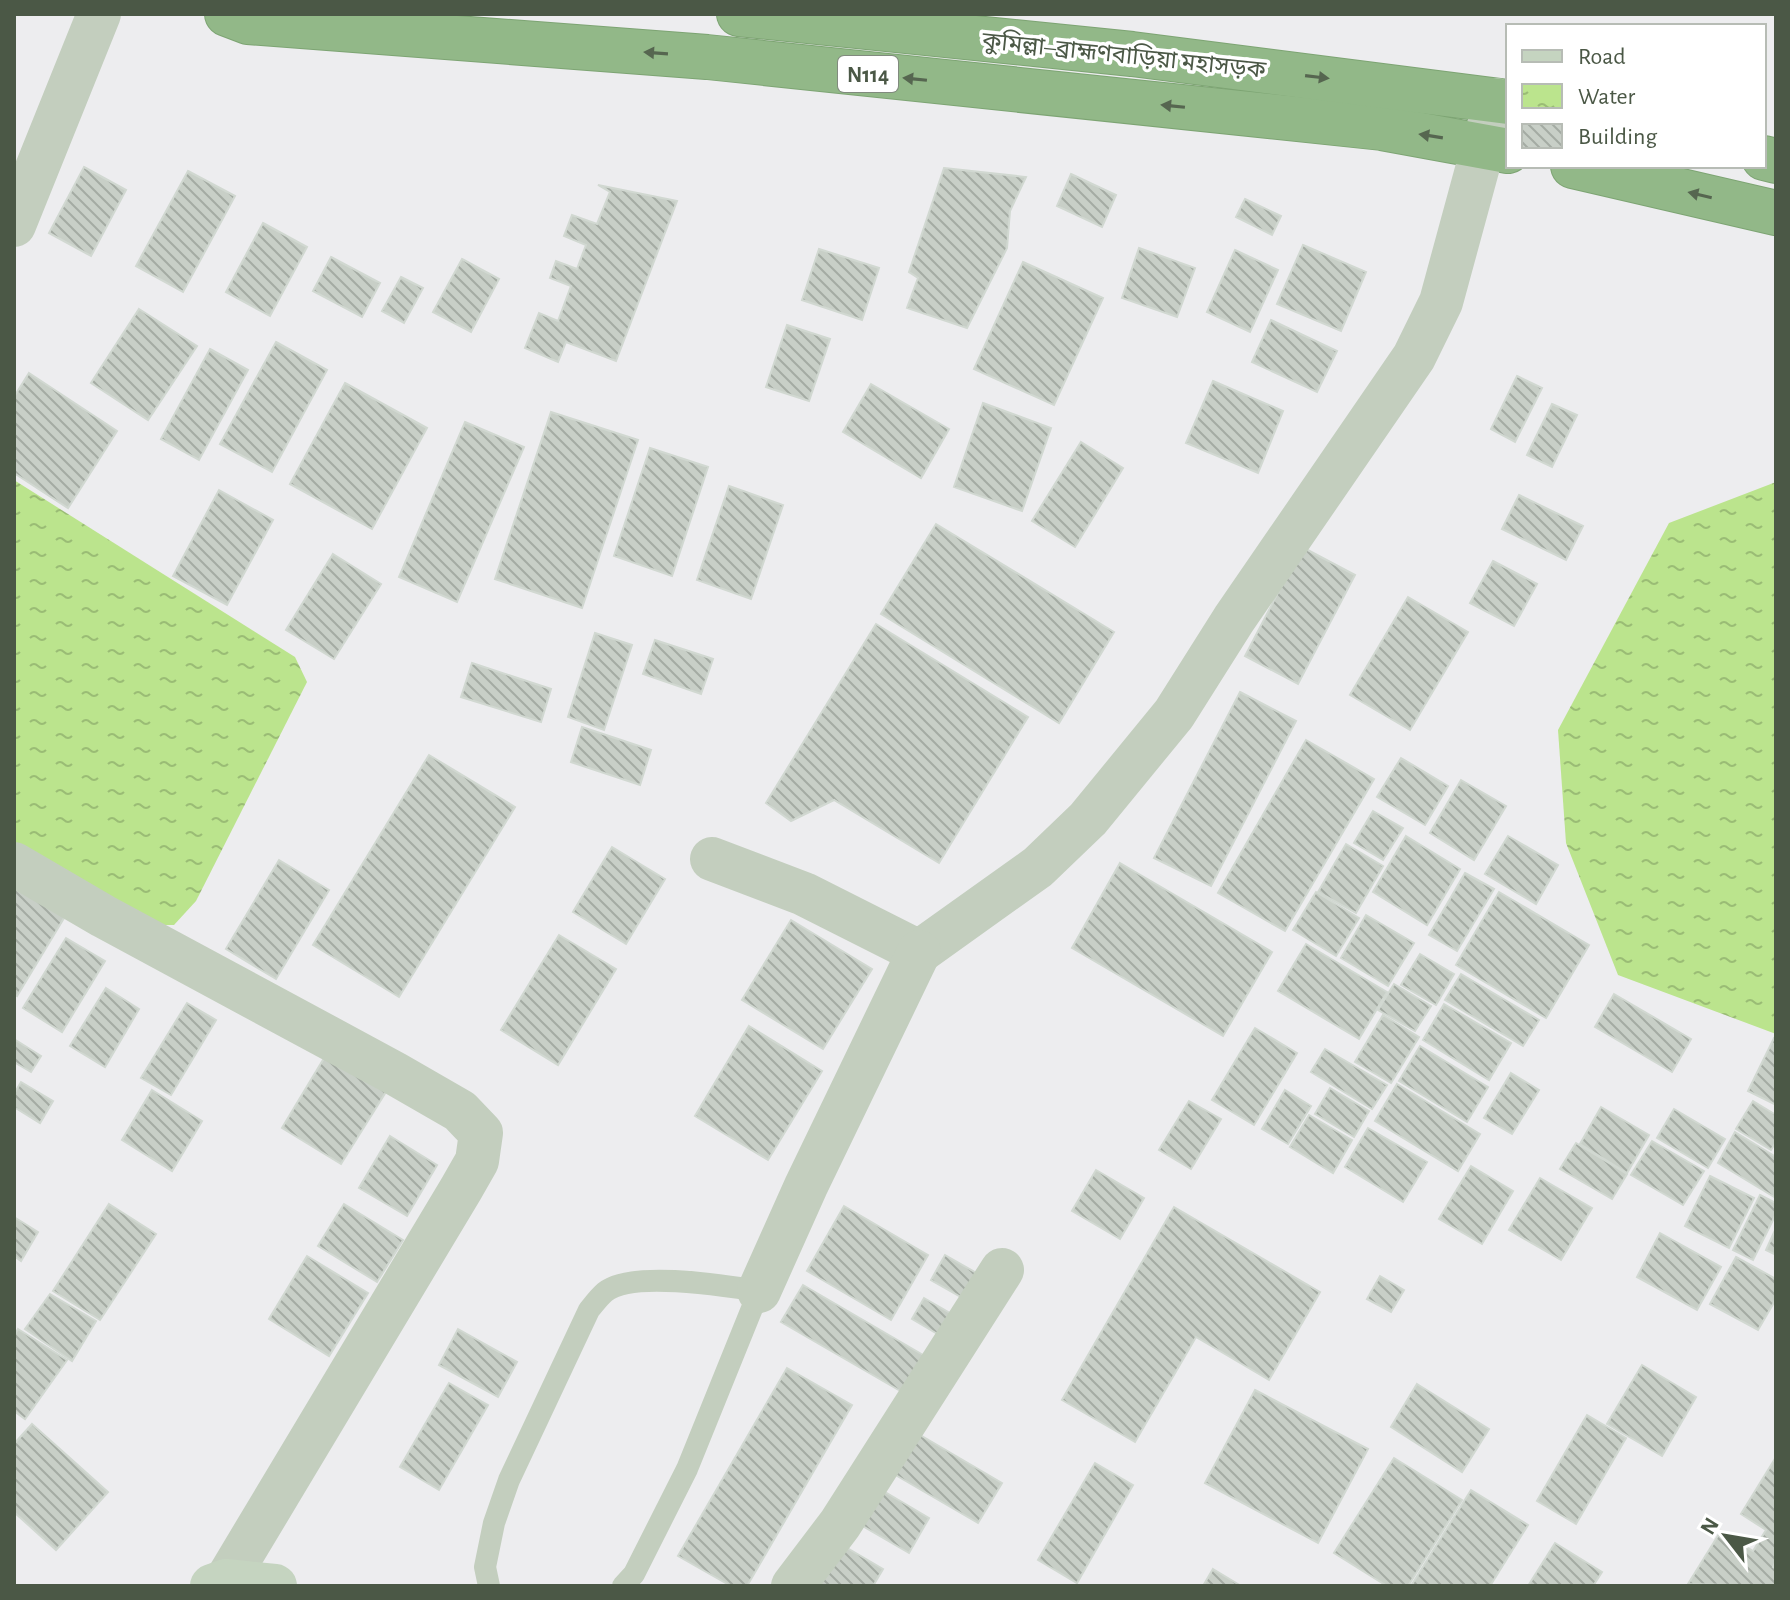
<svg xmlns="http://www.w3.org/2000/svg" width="1790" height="1600" font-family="'Alegreya Sans','Noto Sans Bengali',sans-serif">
<defs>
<pattern id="water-ripples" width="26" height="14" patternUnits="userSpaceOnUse" patternTransform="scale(2)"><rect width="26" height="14" fill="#bbe48d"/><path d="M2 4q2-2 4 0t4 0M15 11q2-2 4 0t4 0" fill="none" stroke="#9abc75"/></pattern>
<pattern id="building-back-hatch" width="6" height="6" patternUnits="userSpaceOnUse" patternTransform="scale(2)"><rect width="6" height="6" fill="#c8cfc7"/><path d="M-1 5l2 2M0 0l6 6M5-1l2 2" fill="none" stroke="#a4aba3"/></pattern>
</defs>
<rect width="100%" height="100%" fill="#ededef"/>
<!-- water -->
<g fill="url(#water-ripples)">
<polygon points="14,480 295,657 307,682 196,901 174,925 164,925 14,844"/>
<polygon points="1776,482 1776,1034 1618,975 1566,843 1558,730 1669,523"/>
</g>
<!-- building -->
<g fill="url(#building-back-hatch)" stroke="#d1d8d1" stroke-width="2">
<polygon points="84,167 126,190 91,256 49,233"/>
<polygon points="944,168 1026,177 1010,211 1007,248 967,328 907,308 918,278 909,272"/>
<polygon points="188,171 235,196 183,292 136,266"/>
<polygon points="1071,174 1116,195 1102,227 1057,206"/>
<polygon points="598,185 677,201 616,361 566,342 558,362 525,348 539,313 558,321 571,286 550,278 556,261 577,269 586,245 564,236 572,215 597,224 610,192"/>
<polygon points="1245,199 1281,216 1272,235 1236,217"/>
<polygon points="263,223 307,247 270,316 226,292"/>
<polygon points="1303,245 1366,272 1341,331 1277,304"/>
<polygon points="1139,248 1195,268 1177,317 1122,298"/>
<polygon points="819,249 879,268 862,320 802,300"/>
<polygon points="1235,250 1278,270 1250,332 1207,312"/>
<polygon points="331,257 380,283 362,317 313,291"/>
<polygon points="462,259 499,279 471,332 433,312"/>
<polygon points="1023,262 1103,298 1054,405 974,369"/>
<polygon points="401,277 423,288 404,323 382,311"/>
<polygon points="139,309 197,346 148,420 91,383"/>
<polygon points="1271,320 1337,351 1317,392 1252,362"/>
<polygon points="787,325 830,339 809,401 766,387"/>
<polygon points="276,342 327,370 272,472 220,444"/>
<polygon points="210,349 248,370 199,460 161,439"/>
<polygon points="29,373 117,431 68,508 14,473 14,397"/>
<polygon points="1517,376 1542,388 1515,442 1491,429"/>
<polygon points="1213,381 1283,411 1258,473 1186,443"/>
<polygon points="345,383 427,428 372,529 290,484"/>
<polygon points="871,384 949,429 921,478 843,432"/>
<polygon points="983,403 1051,428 1022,511 954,487"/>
<polygon points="1552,404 1577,415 1552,467 1527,455"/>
<polygon points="551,412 638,440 582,608 495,579"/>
<polygon points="465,422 524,447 457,602 399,577"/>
<polygon points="1081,442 1123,468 1075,547 1032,521"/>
<polygon points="650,448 708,467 672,576 614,556"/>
<polygon points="729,486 783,505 751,599 697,580"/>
<polygon points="219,490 273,520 227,605 173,576"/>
<polygon points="1519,495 1583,526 1566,560 1502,529"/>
<polygon points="936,524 1114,632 1059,723 881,614"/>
<polygon points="1302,547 1355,575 1298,684 1245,656"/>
<polygon points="333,554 381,584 334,659 286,630"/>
<polygon points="1493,561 1537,584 1514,626 1470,603"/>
<polygon points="1408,597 1468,632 1410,730 1350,695"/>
<polygon points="876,624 1028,717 939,863 834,800 791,821 766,803"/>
<polygon points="595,633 632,645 604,730 568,717"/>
<polygon points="655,640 713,659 701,694 643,674"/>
<polygon points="472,663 551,689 541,722 461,697"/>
<polygon points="1240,692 1296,721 1211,886 1154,858"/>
<polygon points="582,727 651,750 640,785 571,762"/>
<polygon points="1306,740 1374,779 1285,931 1218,893"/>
<polygon points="429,755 515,807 399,997 313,945"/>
<polygon points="1401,758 1448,786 1425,825 1377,797"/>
<polygon points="1461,780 1506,806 1474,860 1430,833"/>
<polygon points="1373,811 1403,828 1383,860 1354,843"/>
<polygon points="1406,836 1460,869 1427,925 1373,892"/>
<polygon points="1508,836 1558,865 1536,904 1485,874"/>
<polygon points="1346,844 1383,866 1356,913 1318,892"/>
<polygon points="612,847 665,879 626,944 573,912"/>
<polygon points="279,860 329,890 276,979 226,949"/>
<polygon points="1120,863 1272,952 1223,1036 1072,948"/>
<polygon points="1465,873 1494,889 1457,951 1429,935"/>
<polygon points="14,880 67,913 17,996 14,994"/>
<polygon points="1316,892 1359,918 1336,956 1293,930"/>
<polygon points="1499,892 1589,945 1546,1018 1456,965"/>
<polygon points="1366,915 1414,943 1388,986 1341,958"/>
<polygon points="791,920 872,969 823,1049 742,1000"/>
<polygon points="559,935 616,969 558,1065 501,1030"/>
<polygon points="66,938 105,961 62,1032 23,1008"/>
<polygon points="1306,944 1387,992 1359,1039 1278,991"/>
<polygon points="1420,954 1454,974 1436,1005 1401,985"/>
<polygon points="1461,974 1539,1020 1523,1046 1445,1000"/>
<polygon points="1394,984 1431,1006 1415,1031 1378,1010"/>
<polygon points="106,988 139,1009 105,1067 70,1046"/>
<polygon points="1614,994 1691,1039 1672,1072 1595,1027"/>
<polygon points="187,1003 216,1020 171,1095 141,1078"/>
<polygon points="1444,1004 1511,1043 1489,1080 1423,1040"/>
<polygon points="1383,1015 1419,1037 1391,1083 1355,1062"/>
<polygon points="749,1026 822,1071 768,1160 695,1116"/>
<polygon points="1255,1028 1297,1053 1254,1125 1212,1100"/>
<polygon points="1774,1038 1776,1039 1776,1105 1748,1091"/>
<polygon points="14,1039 41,1056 31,1072 14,1062"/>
<polygon points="1420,1046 1488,1087 1467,1122 1399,1081"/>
<polygon points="1325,1049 1387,1085 1372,1109 1311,1072"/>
<polygon points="329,1050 389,1087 341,1164 282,1128"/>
<polygon points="1511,1073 1539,1090 1512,1134 1484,1118"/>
<polygon points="21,1082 53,1101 40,1123 14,1107 14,1094"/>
<polygon points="1397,1084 1480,1134 1458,1171 1375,1121"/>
<polygon points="1330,1088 1369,1111 1354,1137 1315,1114"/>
<polygon points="152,1090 202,1121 172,1171 122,1140"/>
<polygon points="1285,1090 1311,1106 1288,1144 1262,1129"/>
<polygon points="1189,1101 1221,1119 1191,1169 1159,1150"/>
<polygon points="1753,1101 1776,1115 1776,1142 1771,1150 1736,1129"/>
<polygon points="1601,1107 1649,1135 1627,1173 1580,1144"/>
<polygon points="1674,1109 1725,1139 1708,1168 1657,1138"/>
<polygon points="1309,1115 1352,1140 1333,1173 1290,1147"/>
<polygon points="1368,1128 1427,1162 1403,1202 1345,1167"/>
<polygon points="1735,1132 1776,1157 1776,1198 1718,1163"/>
<polygon points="390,1136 437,1165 407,1216 359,1188"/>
<polygon points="1652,1141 1704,1171 1683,1205 1631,1175"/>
<polygon points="1576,1143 1627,1174 1612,1199 1560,1169"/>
<polygon points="1471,1166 1513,1191 1482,1244 1439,1219"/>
<polygon points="1096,1170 1144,1198 1120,1239 1072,1211"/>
<polygon points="1710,1176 1754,1198 1729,1248 1685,1226"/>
<polygon points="1540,1178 1592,1208 1561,1260 1509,1230"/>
<polygon points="1760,1195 1776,1203 1776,1214 1753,1260 1733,1250"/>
<polygon points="109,1204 156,1234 100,1320 53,1291"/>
<polygon points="344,1204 403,1240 377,1282 318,1246"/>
<polygon points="844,1206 928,1255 891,1320 807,1271"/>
<polygon points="1174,1207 1320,1292 1269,1380 1196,1337 1135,1442 1062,1400"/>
<polygon points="14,1217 38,1232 21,1261 14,1256"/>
<polygon points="1776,1228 1776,1255 1766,1250"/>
<polygon points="1660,1233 1721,1267 1697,1310 1637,1277"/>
<polygon points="945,1255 980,1275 966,1300 931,1280"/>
<polygon points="307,1256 368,1293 329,1356 269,1319"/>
<polygon points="1736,1257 1776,1279 1776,1299 1758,1330 1710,1304"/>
<polygon points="1380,1276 1404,1290 1391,1312 1367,1299"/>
<polygon points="803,1285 930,1359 909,1396 781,1322"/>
<polygon points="50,1294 96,1321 72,1361 25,1329"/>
<polygon points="924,1298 964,1321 951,1342 912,1319"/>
<polygon points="18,1329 67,1360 25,1419 14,1411 14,1336"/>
<polygon points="458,1329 517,1362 498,1397 439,1365"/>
<polygon points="1642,1365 1696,1397 1662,1456 1607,1424"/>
<polygon points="787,1368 852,1405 747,1586 731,1586 678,1556"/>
<polygon points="449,1383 488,1405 439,1490 400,1467"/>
<polygon points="1417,1384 1489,1429 1462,1472 1391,1427"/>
<polygon points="1255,1390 1368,1449 1318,1543 1205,1483"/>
<polygon points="1587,1415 1626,1438 1576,1524 1537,1501"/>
<polygon points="32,1424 108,1492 56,1550 14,1512 14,1444"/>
<polygon points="915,1432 1002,1483 978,1523 892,1473"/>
<polygon points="1776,1457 1776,1561 1773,1567 1776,1569 1776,1586 1688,1584 1721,1531 1753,1551 1766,1530 1741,1514"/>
<polygon points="1394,1458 1462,1500 1408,1586 1387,1586 1334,1553"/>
<polygon points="1095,1463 1133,1485 1077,1583 1038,1560"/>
<polygon points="880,1489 929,1518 909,1553 859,1524"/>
<polygon points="1471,1490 1528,1525 1490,1586 1411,1586"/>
<polygon points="837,1542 883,1569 873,1586 811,1586"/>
<polygon points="1555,1543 1602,1572 1593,1586 1528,1586"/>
<polygon points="1213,1569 1241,1586 1203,1586"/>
</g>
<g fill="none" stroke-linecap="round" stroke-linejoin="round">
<defs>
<g id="highway">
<polyline points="227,14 248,22 707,57 1382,128 1508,151"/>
<polyline points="739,14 1132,54 1508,102"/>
<polyline points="1764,158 1776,161"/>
<polyline points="1573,166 1776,213"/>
</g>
</defs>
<!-- highway casing -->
<use href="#highway" stroke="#7da473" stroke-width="46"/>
<!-- lane -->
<path stroke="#c3cebe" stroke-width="22" d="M489,1586l-4,-19 9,-44 15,-43 80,-170c5,-6 10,-13 16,-18 27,-22 121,-6 154,-1l-72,178 -53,105 -11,12"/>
<!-- street -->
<g stroke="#c3cebe" stroke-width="44">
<polyline points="14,225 99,14"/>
<polyline points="712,859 804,894 919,952 1038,867 1088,819 1174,714 1234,619 1414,357 1441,302 1496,100"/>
<polyline points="14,864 103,916 394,1073 460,1111 481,1133 477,1161 461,1189 226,1581"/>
<polyline points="759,1291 806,1186 919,952"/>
<polyline points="793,1586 840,1524 1002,1270"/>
</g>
<!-- secondary -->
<polyline stroke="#c5d4c0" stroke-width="44" points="212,1586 226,1581 275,1586"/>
<!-- highway -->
<use href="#highway" stroke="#92b888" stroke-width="44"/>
</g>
<!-- one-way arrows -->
<defs><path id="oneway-solid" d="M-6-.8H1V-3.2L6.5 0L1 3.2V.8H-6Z" transform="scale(2)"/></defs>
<g fill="#566650">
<use href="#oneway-solid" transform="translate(656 53) rotate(-176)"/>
<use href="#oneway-solid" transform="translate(1317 77) rotate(7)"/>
<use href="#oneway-solid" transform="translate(915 79) rotate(-174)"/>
<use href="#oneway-solid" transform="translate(1173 106) rotate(-174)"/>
<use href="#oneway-solid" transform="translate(1431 136) rotate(-171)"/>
<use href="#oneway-solid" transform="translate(1700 195) rotate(-167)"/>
</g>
<g text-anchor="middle" stroke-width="7" stroke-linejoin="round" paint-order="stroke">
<!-- shield labels -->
<rect fill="#fff" stroke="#818a7e" stroke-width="2" x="838" y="56" width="60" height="36" rx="6"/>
<g font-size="22" font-weight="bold" fill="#4b5846">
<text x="868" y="82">N114</text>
</g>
<!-- street labels -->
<g font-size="24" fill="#4b5846" stroke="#fff">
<text transform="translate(1124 55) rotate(6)" y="8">কুমিল্লা–ব্রাহ্মণবাড়িয়া মহাসড়ক</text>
</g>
</g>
<!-- border -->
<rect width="1790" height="1600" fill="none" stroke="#4b5846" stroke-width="32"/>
<!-- legend -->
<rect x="1506" y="24" width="260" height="144" fill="#ffffff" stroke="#b7bcb5" stroke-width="2"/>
<rect x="1522" y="50" width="40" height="12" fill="#c5d4c0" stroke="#b7bcb5" stroke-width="2"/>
<text x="1578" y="64" font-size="24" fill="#4b5846">Road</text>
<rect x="1522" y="84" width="40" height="24" fill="url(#water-ripples)" stroke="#b7bcb5" stroke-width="2"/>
<text x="1578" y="104" font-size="24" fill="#4b5846">Water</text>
<rect x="1522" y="124" width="40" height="24" fill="url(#building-back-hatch)" stroke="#b7bcb5" stroke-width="2"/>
<text x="1578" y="144" font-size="24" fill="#4b5846">Building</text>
<!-- north arrow -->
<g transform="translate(1726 1536) rotate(301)" stroke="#ffffff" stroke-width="6" paint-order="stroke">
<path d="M0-6L14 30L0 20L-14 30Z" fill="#4b5846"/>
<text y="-12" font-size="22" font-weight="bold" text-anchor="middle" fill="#4b5846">N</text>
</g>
</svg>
